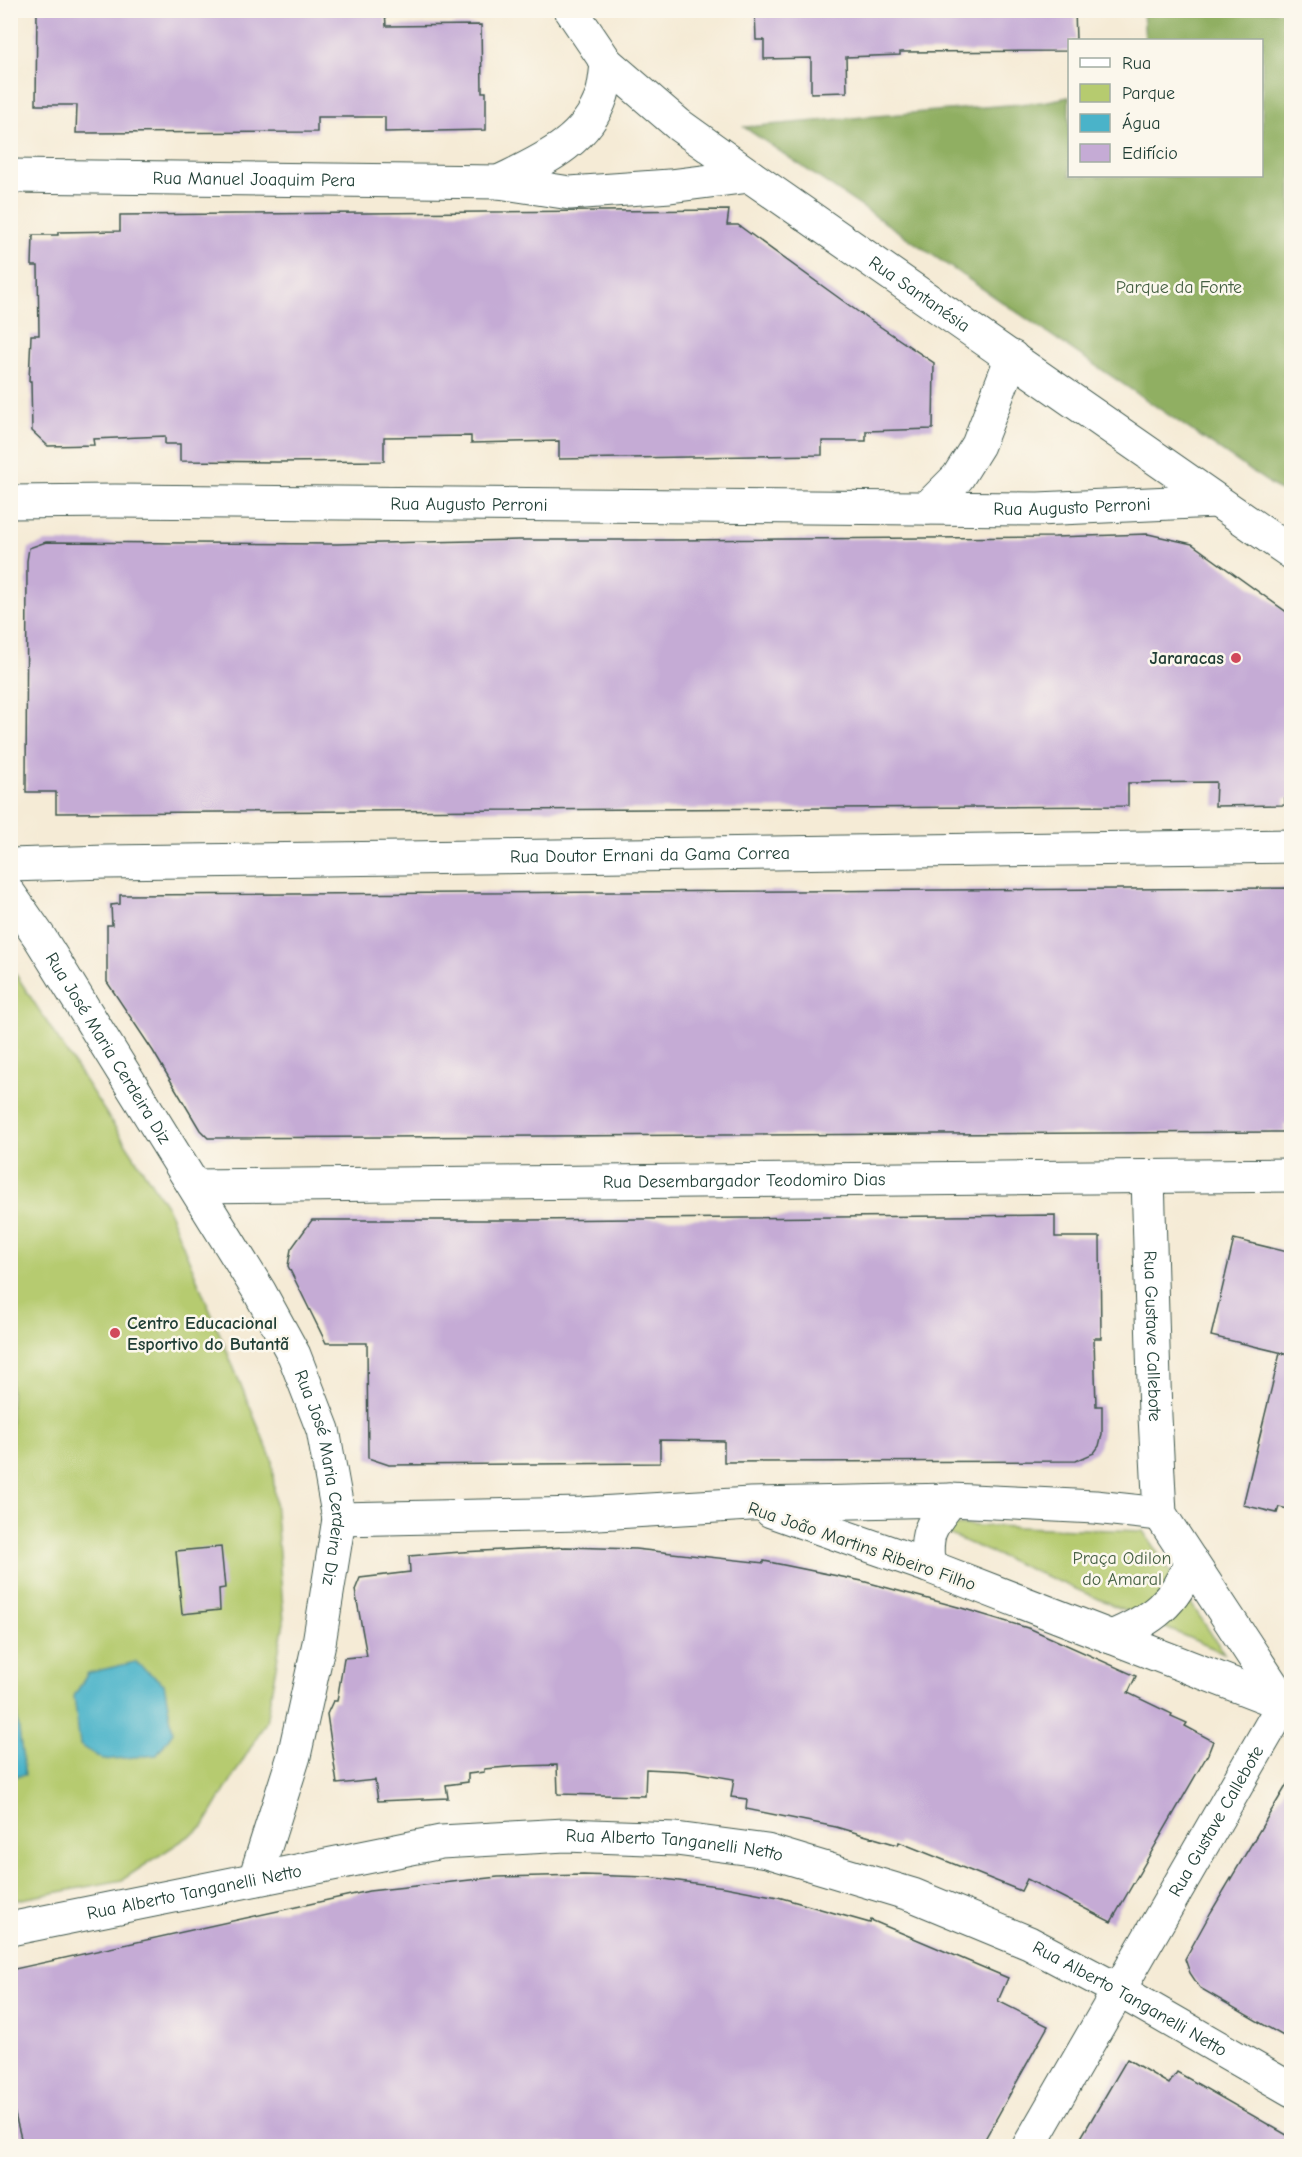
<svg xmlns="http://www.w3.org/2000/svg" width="1302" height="2157" font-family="'Comic Neue',sans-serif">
<rect width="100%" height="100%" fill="#fbf7ec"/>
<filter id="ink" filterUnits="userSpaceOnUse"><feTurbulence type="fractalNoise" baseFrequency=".0167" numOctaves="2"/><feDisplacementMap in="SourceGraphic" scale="12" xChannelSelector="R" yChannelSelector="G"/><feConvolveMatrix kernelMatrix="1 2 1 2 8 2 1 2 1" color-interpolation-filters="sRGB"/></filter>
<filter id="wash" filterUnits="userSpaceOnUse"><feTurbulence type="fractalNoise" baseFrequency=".008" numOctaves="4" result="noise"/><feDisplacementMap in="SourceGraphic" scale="24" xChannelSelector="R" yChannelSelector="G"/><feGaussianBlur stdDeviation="1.35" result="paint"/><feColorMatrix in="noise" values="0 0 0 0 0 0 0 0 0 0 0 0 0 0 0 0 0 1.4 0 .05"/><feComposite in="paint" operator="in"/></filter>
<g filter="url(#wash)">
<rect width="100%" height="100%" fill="#f5ebd6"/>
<!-- green -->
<g fill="#b6cb6f" stroke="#6a8452" stroke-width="1.5">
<polygon points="11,967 167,1207 272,1460 284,1622 266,1722 203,1827 122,1880 11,1901"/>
<polygon points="925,1524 1143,1531 1224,1653"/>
</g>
<!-- forest -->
<polygon fill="#90af62" stroke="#58764b" stroke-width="1.5" points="1143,11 1291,11 1291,498 744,127 1043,102 1069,97 1070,176 1262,176 1262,40 1145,40"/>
<!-- water -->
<g fill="#4ab3c9" stroke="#34787e" stroke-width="1.5">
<polygon points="135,1662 164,1684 173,1732 157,1755 103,1760 80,1745 74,1696 88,1673"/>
<polygon points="11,1686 13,1686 25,1775 11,1777"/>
</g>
<g id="blocks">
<!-- building -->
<g fill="#c5abd5">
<polygon points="37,10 385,10 386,26 481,25 482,92 486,92 486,130 385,132 385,117 317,117 317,132 76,133 77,105 36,105"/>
<polygon points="755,10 1075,10 1076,40 1070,40 1070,51 900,52 900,55 846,57 847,92 811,93 811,58 764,59 764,40 756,40"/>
<polygon points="729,210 727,225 738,225 857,311 934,363 933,429 866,431 866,441 822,441 822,455 559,459 559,441 471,443 471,436 384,437 384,461 278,462 180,461 180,444 165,444 165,436 93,439 94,445 48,446 32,431 31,381 29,381 31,335 39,335 38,266 32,266 33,235 58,235 58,232 120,231 120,215"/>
<polygon points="1148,534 1192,544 1292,616 1292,798 1285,798 1285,805 1215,806 1216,782 1128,783 1128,806 56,813 56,792 26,792 27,561 29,548 46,542 337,544 518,540 672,540 1055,537"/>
<polygon points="1292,888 1292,1125 1284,1125 1285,1132 208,1138 200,1130 153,1051 107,982 107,925 112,925 111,905 120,904 120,895"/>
<polygon points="1055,1215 1055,1237 1100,1237 1101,1338 1094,1338 1096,1406 1102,1406 1102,1434 1099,1446 1094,1453 1076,1461 724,1462 724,1441 660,1440 660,1463 389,1465 368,1458 367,1343 326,1343 288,1266 291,1249 312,1220 527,1220"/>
<polygon points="1234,1239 1292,1253 1292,1335 1287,1354 1211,1336"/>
<polygon points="1280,1353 1292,1355 1292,1510 1279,1507 1277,1513 1243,1505"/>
<polygon points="221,1547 225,1588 219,1589 220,1610 182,1614 176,1551"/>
<polygon points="566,1547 635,1549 764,1563 764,1561 862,1581 958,1607 1031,1629 1136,1676 1128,1693 1172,1714 1171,1716 1187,1723 1185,1726 1213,1741 1208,1754 1111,1922 1027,1879 1021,1891 899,1842 898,1845 836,1827 746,1809 747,1799 731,1797 734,1779 687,1771 646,1769 645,1796 558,1794 557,1765 520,1766 484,1769 484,1772 468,1774 468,1782 446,1785 448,1798 378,1801 375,1780 337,1784 327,1714 333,1701 337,1701 344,1658 367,1656 355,1590 360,1578 410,1572 409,1556 461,1552"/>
<polygon points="1292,1776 1292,2041 1200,1988 1190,1973 1185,1959 1211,1912"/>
<polygon points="583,1875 648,1877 725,1887 778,1897 870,1923 871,1920 1008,1978 998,2001 1048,2026 981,2146 625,2146 542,2143 465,2146 23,2146 10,2095 10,1970 369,1891 498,1877"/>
<polygon points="1127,2059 1169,2084 1177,2072 1292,2138 1292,2146 1076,2146"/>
</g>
</g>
</g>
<g filter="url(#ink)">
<use href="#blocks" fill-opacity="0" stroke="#3f574c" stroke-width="1.5"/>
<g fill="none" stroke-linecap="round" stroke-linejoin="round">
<defs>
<g id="minor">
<path id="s1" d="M10,176l489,6 71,11 100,-7 80,-10"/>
<path d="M499,182c42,-21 87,-39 103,-87 3,-10 4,-22 5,-32"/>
<path id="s2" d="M10,502l105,-1 923,8 178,-8"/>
<polyline points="927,508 958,477 978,445 1012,357"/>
<path id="s3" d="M10,865l96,-3 1186,-16"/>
<path id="s4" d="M10,895l30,43 219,353 35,64 29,75 16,89 -20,124 -25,113 -39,123"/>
<path id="s5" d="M1148,1177l7,239 5,98 124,189"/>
<path id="s6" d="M195,1186l1097,-11"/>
<polyline points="771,1511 928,1566 1292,1707"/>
<polyline points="339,1519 581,1514 750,1504 951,1500 1095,1507 1160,1514"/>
<path d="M928,1566c-3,-35 2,-39 23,-66"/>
<path d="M1111,1637c41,-17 64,-34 80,-76"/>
<path id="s7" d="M10,1929l431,-87 124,-7 111,4 91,12 146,44 116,48 91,48 172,99"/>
<path id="s8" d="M1029,2146l255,-443"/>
</g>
<g id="tertiary">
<path id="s9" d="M571,10l36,53 72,62 71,51 542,377"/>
</g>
</defs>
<!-- minor casing -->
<use href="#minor" stroke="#3f574c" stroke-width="35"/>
<!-- tertiary casing -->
<use href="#tertiary" stroke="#3f574c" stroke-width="35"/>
<!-- minor -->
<use href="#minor" stroke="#fff" stroke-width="33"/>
<!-- tertiary -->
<use href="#tertiary" stroke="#fff" stroke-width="33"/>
</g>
</g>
<!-- markers -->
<g fill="#d1495b" stroke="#fbf7ec" stroke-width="2">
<circle cx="1236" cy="658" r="6"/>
<circle cx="115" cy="1333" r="6"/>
</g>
<g text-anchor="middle" stroke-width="5" stroke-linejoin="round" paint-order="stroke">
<!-- street labels -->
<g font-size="18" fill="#1f3d34" stroke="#fbf7ec">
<text dy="6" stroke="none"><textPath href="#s1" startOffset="244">Rua Manuel Joaquim Pera</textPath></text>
<text dy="6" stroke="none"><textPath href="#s9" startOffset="453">Rua Santanésia</textPath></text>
<text dy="6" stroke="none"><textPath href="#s2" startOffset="459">Rua Augusto Perroni</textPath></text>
<text dy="6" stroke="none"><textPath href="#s2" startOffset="1062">Rua Augusto Perroni</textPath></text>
<text dy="6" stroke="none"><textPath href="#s3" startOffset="640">Rua Doutor Ernani da Gama Correa</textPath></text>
<text dy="6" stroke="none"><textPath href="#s4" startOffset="182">Rua José Maria Cerdeira Diz</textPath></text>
<text dy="6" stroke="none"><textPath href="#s6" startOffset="549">Rua Desembargador Teodomiro Dias</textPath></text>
<text dy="6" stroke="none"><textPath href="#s5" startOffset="159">Rua Gustave Callebote</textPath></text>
<text dy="6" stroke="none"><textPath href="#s4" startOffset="668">Rua José Maria Cerdeira Diz</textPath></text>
<text transform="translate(862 1546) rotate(19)" y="6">Rua João Martins Ribeiro Filho</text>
<text dy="6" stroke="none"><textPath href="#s8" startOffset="375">Rua Gustave Callebote</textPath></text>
<text dy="6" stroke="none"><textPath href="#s7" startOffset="674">Rua Alberto Tanganelli Netto</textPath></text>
<text dy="6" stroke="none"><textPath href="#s7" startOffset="188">Rua Alberto Tanganelli Netto</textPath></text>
<text dy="6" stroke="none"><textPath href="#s7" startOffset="1160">Rua Alberto Tanganelli Netto</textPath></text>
</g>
<!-- park labels -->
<g font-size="18" fill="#456043" stroke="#fbf7ec">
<text x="1179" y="293">Parque da Fonte</text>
<text x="1122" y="1564">Praça Odilon<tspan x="1122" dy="21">do Amaral</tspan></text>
</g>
<!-- poi labels -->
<g font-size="18" font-weight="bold" fill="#1f3d34" stroke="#fbf7ec" text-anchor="end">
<text x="1224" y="664">Jararacas</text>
<text x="127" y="1329" text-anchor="start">Centro Educacional<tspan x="127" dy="21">Esportivo do Butantã</tspan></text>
</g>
</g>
<!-- margin -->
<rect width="1302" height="2157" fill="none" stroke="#fbf7ec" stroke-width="36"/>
<!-- legend -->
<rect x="1068" y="39" width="195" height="138" fill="#fbf7ec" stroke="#a3ada2" stroke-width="1.5"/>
<rect x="1080" y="58" width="30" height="9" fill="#ffffff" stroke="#a3ada2" stroke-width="1.5"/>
<text x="1122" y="69" font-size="18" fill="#1f3d34">Rua</text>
<rect x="1080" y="84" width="30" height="18" fill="#b6cb6f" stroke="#a3ada2" stroke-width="1.5"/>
<text x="1122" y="99" font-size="18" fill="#1f3d34">Parque</text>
<rect x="1080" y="114" width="30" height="18" fill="#4ab3c9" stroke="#a3ada2" stroke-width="1.5"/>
<text x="1122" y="129" font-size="18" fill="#1f3d34">Água</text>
<rect x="1080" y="144" width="30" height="18" fill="#c5abd5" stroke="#a3ada2" stroke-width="1.5"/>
<text x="1122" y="159" font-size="18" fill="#1f3d34">Edifício</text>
</svg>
